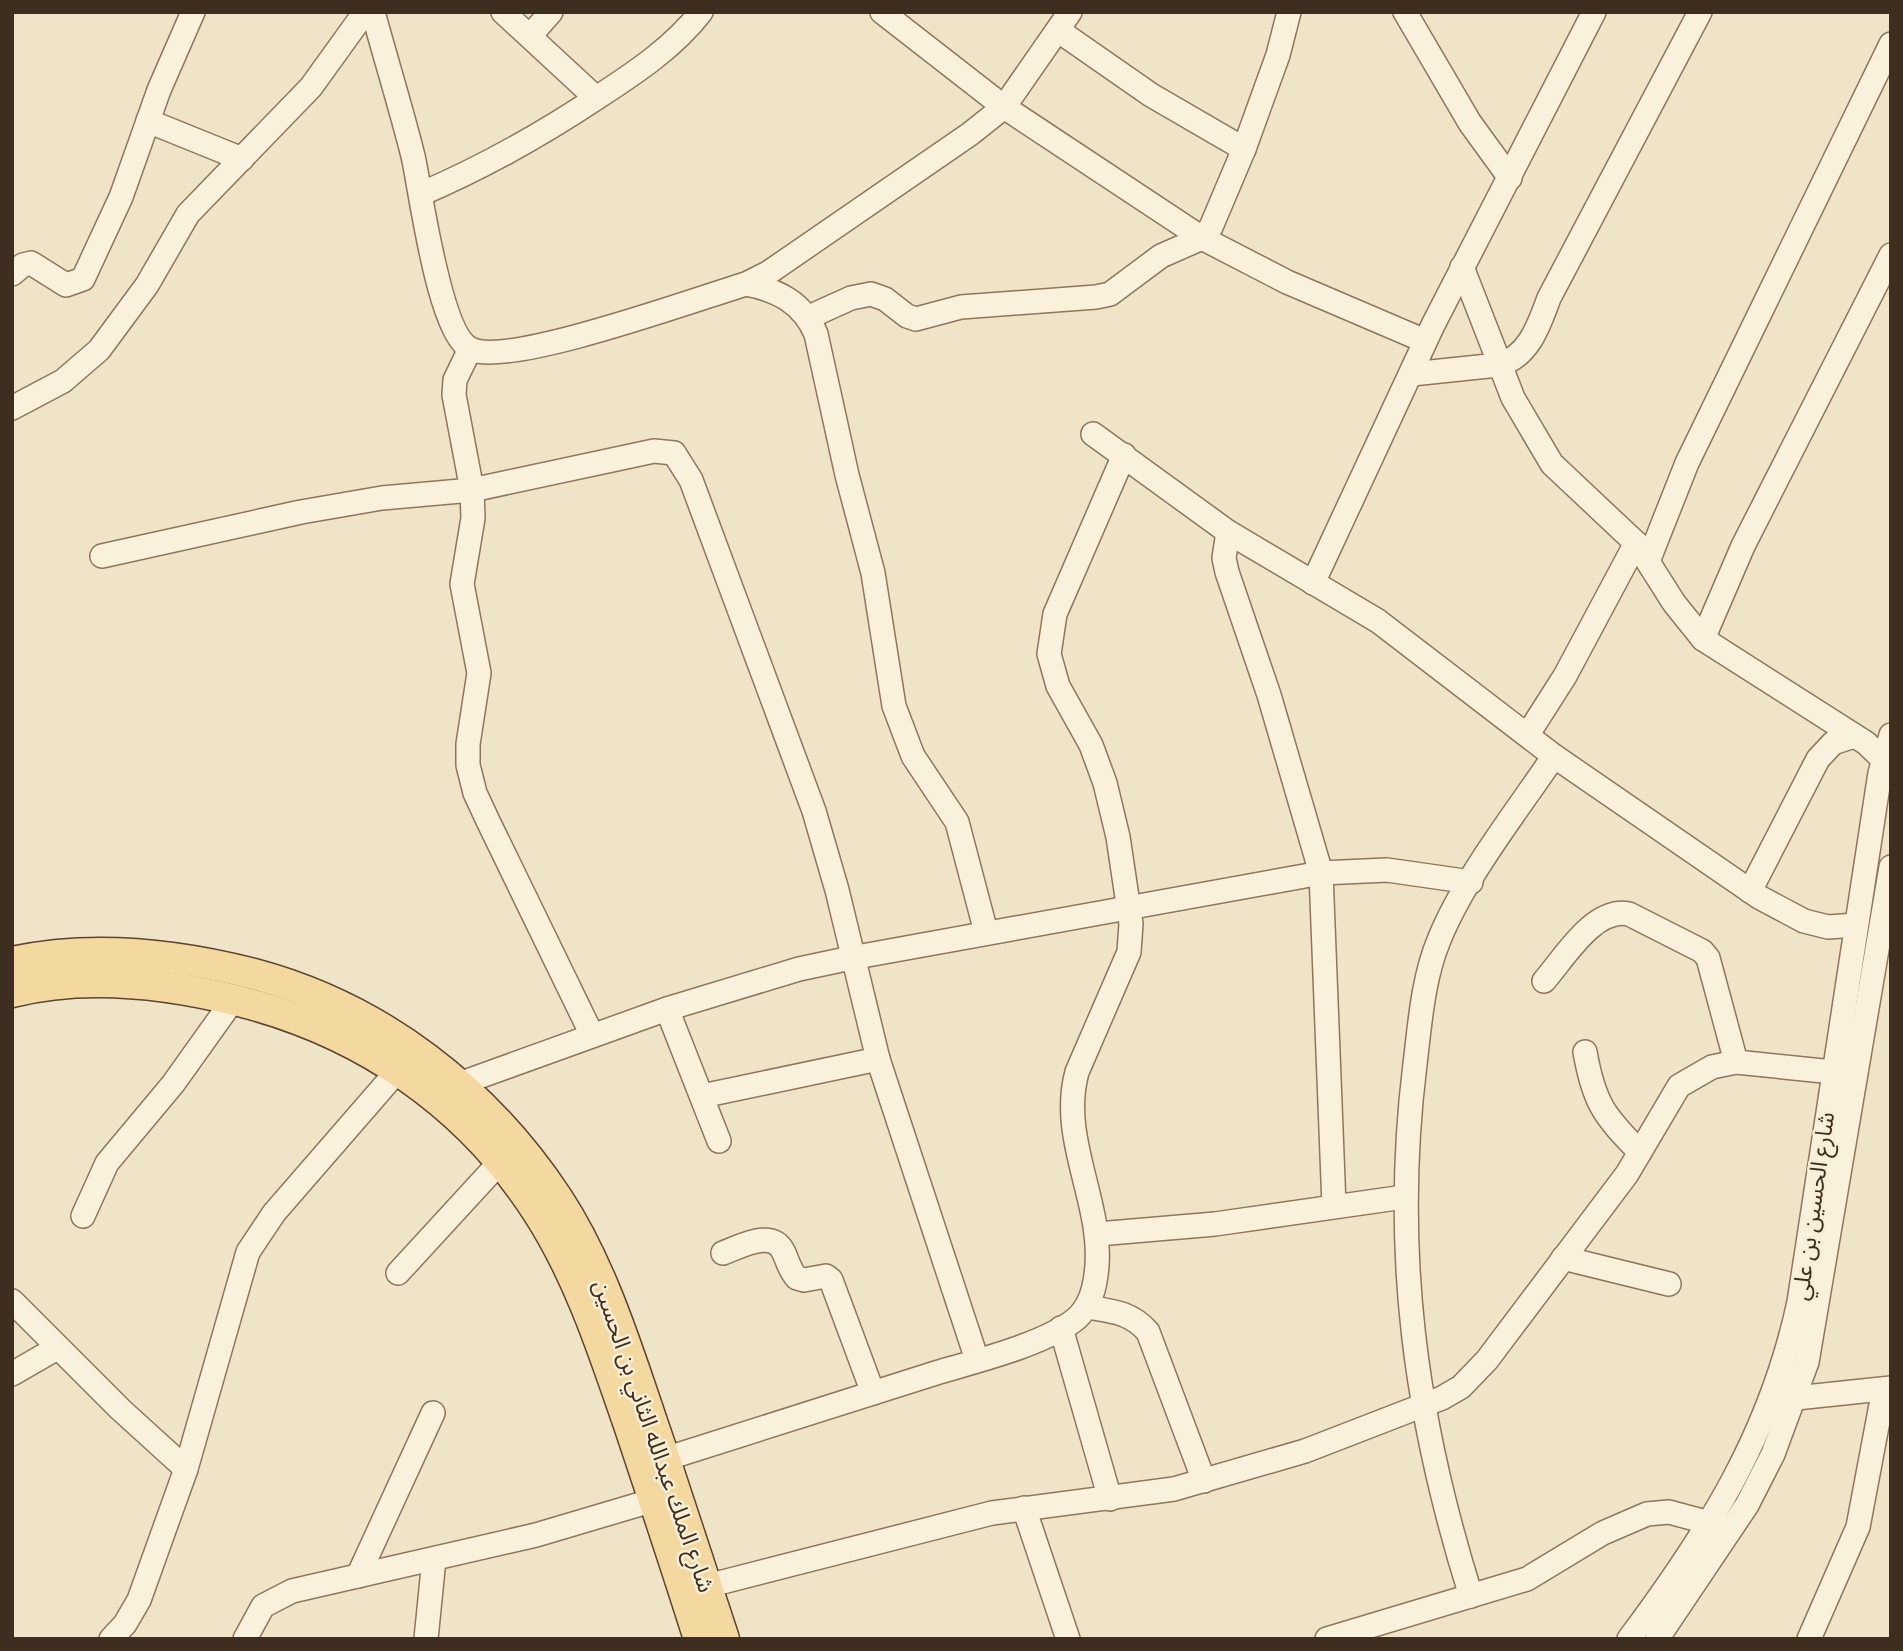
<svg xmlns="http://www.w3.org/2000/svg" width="1903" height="1651" font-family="'Zilla Slab','Noto Sans Arabic',serif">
<rect width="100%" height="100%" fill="#f0e4c8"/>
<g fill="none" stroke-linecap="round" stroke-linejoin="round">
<defs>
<g id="minor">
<path d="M373,12c13,48 28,96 40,144 8,35 26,183 60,194 41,15 223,-51 273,-66l22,-11 202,-139 34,-27 -122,-95"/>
<polyline points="503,12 596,98"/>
<polyline points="1070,12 1004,107 1202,238 1287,282 1425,341"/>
<polyline points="1405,12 1470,123 1510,178"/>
<polyline points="530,36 551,12"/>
<polyline points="148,121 242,159"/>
<polyline points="1244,149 1278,55 1289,12"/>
<path d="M421,194c63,-27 120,-59 177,-97 37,-24 76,-50 103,-85"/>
<polyline points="1462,267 1513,398 1552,464 1636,543 1674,603 1703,639 1866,743 1891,767"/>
<polyline points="12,274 23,265 31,263 66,285 83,279 121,197 159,90 193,12"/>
<path d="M746,284c32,6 57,19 70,50l31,141 26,98 21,133 19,50 44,66 29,110"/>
<polyline points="809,317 851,298 871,294 885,299 907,316 916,319 961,307 1096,297 1110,294 1161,256 1202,238 1211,227 1244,149 1151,95 1059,31"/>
<polyline points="470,349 455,380 454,395 472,490 473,518 462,584 479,673 468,744 468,765 475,793 488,821 592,1035"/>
<path d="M1412,374l86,-9c31,-8 41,-40 51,-67l151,-286"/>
<polyline points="12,408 63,381 99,350 147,285 188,214 311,87 365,12"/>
<polyline points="1093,434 1228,532 1378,621 1554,756 1759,897 1804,921 1828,927 1856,925"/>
<polyline points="1228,532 1224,558 1227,572 1269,695 1321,873 1334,1206"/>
<polyline points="102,556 301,512 382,498 472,490 654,451 674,453 691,480 814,811 837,890 878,1059 977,1360"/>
<polyline points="1649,559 1687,463 1891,44"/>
<polyline points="1313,583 1433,325 1594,12"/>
<polyline points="1703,639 1743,546 1891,255"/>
<polyline points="1528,734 1565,676 1636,543"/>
<polyline points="1750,891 1818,759 1833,743 1854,736"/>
<path d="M1544,981c21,-24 50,-74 85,-67l73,37 6,7 28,104"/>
<polyline points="667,1009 719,1141"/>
<path d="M1585,1052c9,51 19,64 55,100"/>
<polyline points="459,1084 667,1009 799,969 851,958 1321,873 1387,870 1471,882"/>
<polyline points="702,1096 878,1059"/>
<polyline points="83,1216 107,1163 173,1084 233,1000"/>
<polyline points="1098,1234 1215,1224 1404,1197"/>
<path d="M723,1253c19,-7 50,-25 61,0 4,9 6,18 13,25l7,2 22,-4 5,4 42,113"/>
<polyline points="1563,1258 1669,1284"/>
<polyline points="398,1273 500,1162"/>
<polyline points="12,1301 120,1409 186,1469"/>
<path d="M1087,1307c24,4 44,5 61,25l56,149"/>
<polyline points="1061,1328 1110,1499"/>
<polyline points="12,1374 57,1348"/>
<polyline points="1796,1398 1891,1388"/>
<path d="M665,1459c92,-29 183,-58 274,-87 38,-11 109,-29 138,-54 12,-11 17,-27 19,-43 10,-69 -38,-134 -19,-203l52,-120 2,-28 -13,-87 -13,-54 -14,-38 -33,-59 -9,-32 6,-40 69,-159"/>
<polyline points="1024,1508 1068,1639"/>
<polyline points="358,1576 433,1413"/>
<polyline points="707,1586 992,1513 1174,1489 1305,1451 1442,1398 1461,1387 1487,1360 1627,1174 1679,1086 1712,1067 1736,1062 1833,1072"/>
<path d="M1471,1596c-56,-178 -79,-346 -56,-532 5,-41 8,-86 24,-124 25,-62 78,-129 115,-184"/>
<polyline points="111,1639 125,1624 139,1600 186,1469 248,1252 274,1213 399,1069"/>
<polyline points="245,1639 263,1606 292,1591 536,1535 654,1500"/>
<polyline points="426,1639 434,1559"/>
<polyline points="1327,1639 1527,1579 1603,1533 1647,1514 1669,1512 1710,1523"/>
<path d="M1629,1639c80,-107 142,-206 170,-337l81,-529 11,-38"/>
<polyline points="1657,1639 1747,1505 1773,1454 1807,1362 1891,867"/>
<polyline points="1809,1639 1858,1527 1884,1389"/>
</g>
<g id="major">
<path d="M12,962c79,-17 164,-8 242,12 127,34 232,116 304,225 38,58 62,128 84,193 28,82 55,164 82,247"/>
<path d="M12,992c74,-19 154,-9 227,9 123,31 228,102 298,210 43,66 68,145 94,220 23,69 46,138 68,208"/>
</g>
</defs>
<!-- minor casing -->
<use href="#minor" stroke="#8d765c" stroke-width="26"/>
<!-- major casing -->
<use href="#major" stroke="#5b4430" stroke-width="33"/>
<!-- minor -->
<use href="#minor" stroke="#faf1dc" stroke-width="23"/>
<!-- major -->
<use href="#major" stroke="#f3d9a0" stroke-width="30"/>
</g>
<g text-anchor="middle" stroke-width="5" stroke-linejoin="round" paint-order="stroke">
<!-- street labels -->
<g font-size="23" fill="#3d2e20" stroke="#f7eed8">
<text transform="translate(1813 1206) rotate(-82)" y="8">شارع الحسين بن علي</text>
<text transform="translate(654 1436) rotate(71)" y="8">شارع الملك عبدالله الثاني بن الحسين</text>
</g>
</g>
<!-- border -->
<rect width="1903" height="1651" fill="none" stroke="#3d2e20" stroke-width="28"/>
</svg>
